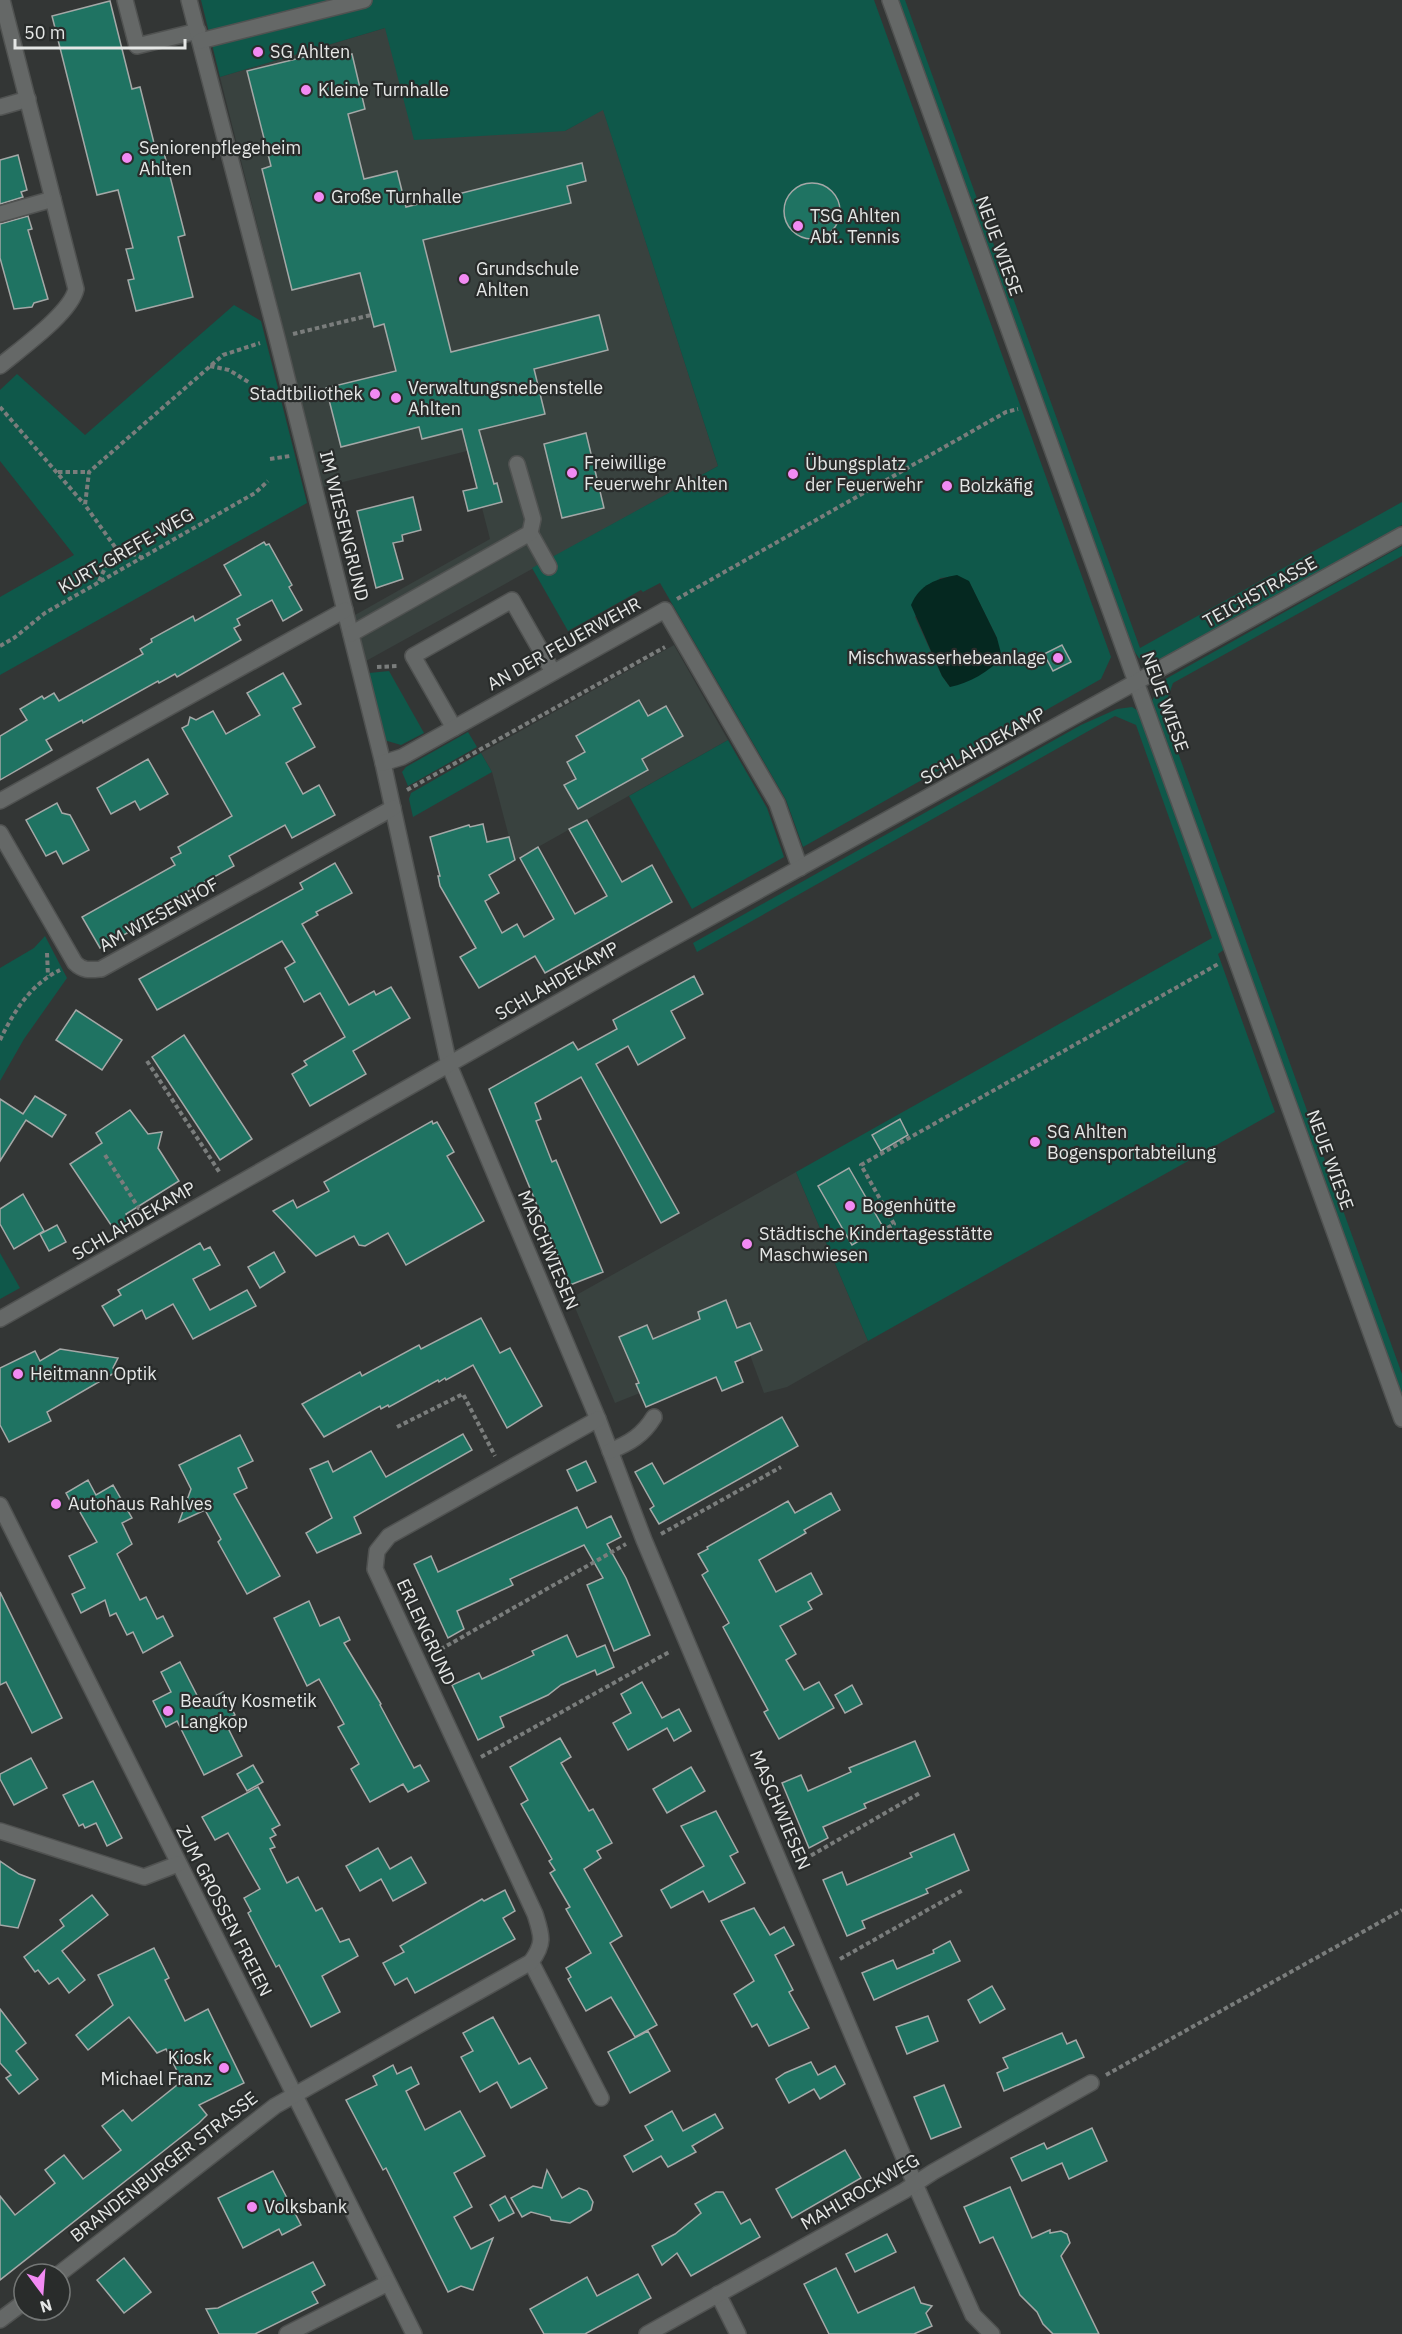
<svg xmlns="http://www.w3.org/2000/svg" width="1402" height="2334" font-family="'IBM Plex Sans',sans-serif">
<rect width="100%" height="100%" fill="#333635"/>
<!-- built -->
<g fill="#39423f">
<polygon points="385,28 565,131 603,109 718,466 366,661 355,615 490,539 482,508 467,451 323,487 220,77"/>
<polygon points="674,645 728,740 515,860 492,772 481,753"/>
<polygon points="796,1172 868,1341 787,1387 764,1393 750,1355 735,1362 743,1382 722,1391 716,1377 646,1407 640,1393 615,1403 571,1298"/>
</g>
<!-- green -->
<g fill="#0f584a" fill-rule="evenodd">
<path d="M201,0h673l237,657 -10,22 -298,168 -17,-47 -126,-217 -17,9 -2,-2 -73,41 -36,-63 186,-102 -115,-356 -38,21 -151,9 -29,-112 -165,49zM957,576l12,6 28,56 -47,49 -8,-11 -27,-59 25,-39z"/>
<polygon points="899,0 905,0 1140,648 1402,502 1402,525 1152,664 1139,658 1134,651"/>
<polygon points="234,305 261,321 307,503 0,675 0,597 74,555 0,461 0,390 17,374 85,435"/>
<polygon points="1402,546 1402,556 1173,683 1163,711 1402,1374 1402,1398 1152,701 1162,681"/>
<polygon points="389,671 424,733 401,745 384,740 369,673"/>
<polygon points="1132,707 1140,712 1226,948 1218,954 1275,1112 868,1341 796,1172 1212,938 1136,725 1115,716 697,952 693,943 1081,725 1117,709"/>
<polygon points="468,732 477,747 408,786 402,772 406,767"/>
<polygon points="728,740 767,808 784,857 692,909 629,796"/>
<polygon points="481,753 492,772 413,817 409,799 411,793"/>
<polygon points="45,936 67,978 24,1039 0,1081 0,968 34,948"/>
<polygon points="0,1253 20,1288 0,1299"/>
</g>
<!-- water -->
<path fill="#052820" d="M957,575l12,6 28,57 5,19c-13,15 -33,26 -52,30l-8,-11 -31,-71c9,-21 25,-26 46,-30z"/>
<!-- building -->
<g fill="#1f7362" stroke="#a4a8a7" stroke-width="1.5">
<polygon points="110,1 132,89 140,87 155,147 162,145 185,235 178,237 193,297 136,311 128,280 134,279 126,249 133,248 118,190 97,195 52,16"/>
<polygon points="329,51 331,59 352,54 365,109 348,114 364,179 397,171 406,207 582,163 586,181 567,186 571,203 423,240 451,352 599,315 608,350 534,369 545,414 479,430 494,484 497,483 502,502 468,511 463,491 477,488 462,429 422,439 419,427 341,447 326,388 396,371 384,324 374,327 360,273 292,290 262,169 271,166 247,71"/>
<polygon points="18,155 27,190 21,192 23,197 0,204 0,160"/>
<circle cx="812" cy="211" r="28"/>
<polygon points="28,216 32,229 28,230 48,299 34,303 32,307 14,309 0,258 0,224"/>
<polygon points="586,433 604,508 562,518 544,444"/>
<polygon points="413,497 421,530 402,535 403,541 393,543 403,579 376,588 357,511"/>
<polygon points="264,542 266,545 269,544 292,585 289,587 302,610 283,621 272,600 237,619 240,625 234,628 241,640 177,677 175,674 159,683 158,681 83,723 82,720 46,740 52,750 0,780 0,736 27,720 20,709 42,696 44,699 54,693 59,701 143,654 140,649 152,642 151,639 193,616 195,621 241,595 224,565"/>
<polygon points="1062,645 1071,662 1053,671 1044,654"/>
<polygon points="283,673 301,704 293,708 315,747 286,763 303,794 319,785 335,815 292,838 285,825 229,856 234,866 174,899 178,905 100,948 82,917 175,865 171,858 181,853 178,847 232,816 182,728 188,725 190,717 196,720 213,711 226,734 260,715 247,693"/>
<polygon points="639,700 648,716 666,706 683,736 642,759 648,770 578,809 564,785 576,779 567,762 585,752 576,736"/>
<polygon points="148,759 168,794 140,810 135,801 111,814 97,788"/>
<polygon points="57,803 62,813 70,815 89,850 63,864 56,851 46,856 26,820"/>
<polygon points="587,820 622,882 652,865 672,902 545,973 535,956 479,988 460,957 476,948 440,886 438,876 440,876 430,837 469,825 470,827 483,824 487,842 509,837 515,860 489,875 499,893 485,901 502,933 517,924 524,937 554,919 520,858 538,847 575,914 607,896 569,829"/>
<polygon points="335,863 352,893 316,912 318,915 302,924 349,1005 374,991 376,995 391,987 410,1018 353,1051 366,1074 310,1106 292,1074 307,1065 304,1061 345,1037 320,993 304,1002 285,968 295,962 282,941 157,1010 139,979 303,889 300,883"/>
<polygon points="694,976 703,994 671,1011 685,1038 638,1065 628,1046 596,1064 679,1213 661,1223 581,1077 535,1103 541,1119 536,1121 552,1162 556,1160 603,1272 570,1285 489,1089 573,1042 578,1050 617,1029 613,1020"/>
<polygon points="76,1010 122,1040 102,1070 56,1040"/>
<polygon points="184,1035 252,1139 220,1160 152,1057"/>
<polygon points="35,1096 66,1115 52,1137 26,1120 0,1161 0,1099 23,1114"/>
<polygon points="130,1110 148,1134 162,1132 158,1148 179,1181 126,1214 130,1221 115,1231 70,1164 102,1143 96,1133"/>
<polygon points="900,1119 908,1135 881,1151 872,1135"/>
<polygon points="432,1121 433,1124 437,1122 454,1152 447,1156 484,1221 406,1265 388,1233 365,1246 359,1245 354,1236 316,1256 273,1211 293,1200 297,1208 329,1191 324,1182"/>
<polygon points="849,1168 883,1227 852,1245 818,1186"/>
<polygon points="23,1194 44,1231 14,1249 0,1224 0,1209"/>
<polygon points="57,1225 66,1242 49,1251 40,1234"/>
<polygon points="200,1243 204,1250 210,1247 220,1265 193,1279 210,1310 247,1290 256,1306 193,1339 173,1304 146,1319 142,1310 114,1326 102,1306 121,1295 118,1290"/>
<polygon points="274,1252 285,1272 260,1288 248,1267"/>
<polygon points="726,1300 737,1328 750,1323 762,1350 735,1362 743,1382 722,1391 716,1377 646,1407 636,1384 639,1383 619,1337 647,1325 653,1339 700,1319 698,1312"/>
<polygon points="481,1318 500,1353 510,1348 542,1406 507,1428 473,1365 446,1380 445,1378 439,1382 438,1380 389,1407 388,1405 381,1409 380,1406 324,1437 302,1404 360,1372 362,1376 419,1345 421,1349"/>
<polygon points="60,1349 118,1358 113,1368 116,1372 47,1412 51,1421 9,1442 0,1425 0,1368 35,1351 40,1361"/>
<polygon points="782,1417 798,1446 659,1524 650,1509 654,1506 635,1472 652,1463 664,1484"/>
<polygon points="463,1434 472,1450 354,1517 361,1533 317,1553 306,1533 332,1518 310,1469 328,1461 333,1472 371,1451 386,1477"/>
<polygon points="240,1435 253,1461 238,1468 247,1488 234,1494 280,1576 247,1594 218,1542 221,1539 205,1510 179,1522 191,1489 179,1465"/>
<polygon points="586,1461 596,1482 577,1491 567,1470"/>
<polygon points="88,1480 96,1495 113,1485 132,1518 122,1523 132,1544 117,1554 140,1600 146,1597 157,1619 163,1616 173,1636 143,1653 133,1632 127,1635 116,1613 110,1616 105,1600 81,1613 72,1594 85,1588 69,1556 97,1542 77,1507 74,1508 66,1493"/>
<polygon points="831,1493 840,1510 804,1530 806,1533 759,1560 776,1592 811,1573 822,1594 808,1602 812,1609 780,1626 796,1654 786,1660 804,1690 819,1682 834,1708 779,1739 764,1712 768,1710 723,1627 729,1623 702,1575 708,1571 698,1554 708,1549 707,1547 788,1501 795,1513"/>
<polygon points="577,1507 587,1528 611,1516 621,1537 607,1544 626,1578 650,1635 614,1651 587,1585 603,1578 584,1545 510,1579 513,1585 457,1611 464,1629 448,1638 414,1564 431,1556 438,1572"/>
<polygon points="0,1592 62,1718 32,1733 6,1682 0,1685"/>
<polygon points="309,1601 320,1626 339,1617 350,1640 344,1643 381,1704 380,1705 414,1768 420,1765 429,1781 408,1792 403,1784 370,1802 351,1769 359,1764 338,1727 344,1724 319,1679 307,1686 274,1618"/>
<polygon points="567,1635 577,1657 605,1645 614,1667 597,1675 595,1670 561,1685 548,1695 500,1717 504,1727 478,1740 452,1685 479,1673 482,1679 534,1655 532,1651"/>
<polygon points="180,1662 201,1703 223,1692 235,1715 224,1720 242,1756 204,1775 177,1721 166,1727 153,1701 171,1692 161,1672"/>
<polygon points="642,1682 662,1718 679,1709 691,1731 674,1741 667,1728 628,1750 613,1723 631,1713 621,1694"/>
<polygon points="852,1685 862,1704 845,1713 835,1695"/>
<polygon points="560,1738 571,1757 561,1763 589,1811 593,1809 612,1843 597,1851 601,1858 584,1869 622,1936 610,1943 657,2025 635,2037 611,1997 586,2011 568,1979 571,1977 566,1968 591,1953 566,1909 570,1907 550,1873 555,1870 549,1861 552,1859 521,1804 528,1800 510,1767"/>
<polygon points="915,1741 930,1776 864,1804 866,1808 823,1827 828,1838 809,1848 782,1783 801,1775 808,1791 851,1772 849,1768"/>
<polygon points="31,1758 47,1788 14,1805 0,1779 0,1774"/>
<polygon points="253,1765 263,1782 247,1791 237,1774"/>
<polygon points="691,1767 705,1791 667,1813 653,1789"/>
<polygon points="93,1781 122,1838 107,1846 96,1823 85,1828 83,1824 79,1826 63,1795"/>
<polygon points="258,1787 280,1825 272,1829 276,1835 270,1838 275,1847 270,1849 287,1883 298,1877 316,1911 322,1908 340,1942 349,1939 358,1956 322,1976 340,2012 311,2027 279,1965 276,1967 248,1913 251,1911 244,1898 260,1889 228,1833 215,1840 202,1817"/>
<polygon points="716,1811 738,1852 730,1856 745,1883 709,1902 703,1891 671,1908 661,1890 704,1866 681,1826"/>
<polygon points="954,1834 969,1870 926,1889 928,1893 862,1921 865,1928 847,1936 823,1880 842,1872 847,1885 912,1857 910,1853"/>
<polygon points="378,1848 390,1869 411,1857 426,1883 393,1901 381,1879 360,1891 346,1866"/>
<polygon points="0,1861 19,1874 35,1880 18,1928 0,1925"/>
<polygon points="505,1890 515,1911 503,1918 515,1939 415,1993 407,1978 395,1985 383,1963 404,1952 400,1946 482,1899 484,1901"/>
<polygon points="92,1895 108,1915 62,1951 85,1980 69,1993 58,1978 49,1984 38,1970 35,1972 24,1957 64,1926 60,1920"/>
<polygon points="754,1908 770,1935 784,1927 794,1945 775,1955 793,1990 789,1992 809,2028 769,2046 757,2024 752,2027 734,1994 754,1981 721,1921"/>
<polygon points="950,1941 960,1961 874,2000 862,1973 893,1960 897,1969 934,1953 933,1950"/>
<polygon points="154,1948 169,1978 165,1980 185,2021 208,2009 244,2083 199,2105 207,2115 199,2123 0,2280 0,2196 15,2215 55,2183 45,2170 64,2155 83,2179 121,2150 102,2126 123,2110 132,2121 182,2081 166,2049 157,2053 129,2017 88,2050 76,2035 113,2005 98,1975"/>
<polygon points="992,1986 1005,2009 980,2023 968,2000"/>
<polygon points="0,2009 26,2043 16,2051 38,2079 19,2094 6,2078 11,2075 0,2063"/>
<polygon points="928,2016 938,2041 907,2054 896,2027"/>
<polygon points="493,2017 519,2064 530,2058 547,2088 511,2108 497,2082 480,2092 461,2057 473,2051 463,2033"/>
<polygon points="648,2031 670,2071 630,2093 608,2052"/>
<polygon points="1062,2033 1067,2044 1076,2040 1084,2057 1004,2091 997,2073 1008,2068 1003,2058"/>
<polygon points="811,2062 818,2075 835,2066 845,2084 820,2099 814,2089 789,2103 776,2079 785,2073"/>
<polygon points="393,2065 397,2074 411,2067 419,2084 406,2091 425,2130 460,2111 485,2156 454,2173 472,2207 454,2217 471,2249 493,2238 473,2290 461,2286 448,2292 386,2168 383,2170 346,2100 377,2085 373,2076"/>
<polygon points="944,2085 961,2127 931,2139 914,2097"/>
<polygon points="672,2111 683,2131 715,2114 723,2128 692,2146 696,2152 668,2167 661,2156 633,2172 624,2156 653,2140 645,2126"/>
<polygon points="1092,2128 1107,2161 1069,2179 1062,2163 1022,2181 1011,2158 1044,2143 1047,2149"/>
<polygon points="845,2150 861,2178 792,2218 776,2189"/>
<polygon points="547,2170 562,2198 579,2188 587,2191 593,2202 591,2210 570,2223 551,2220 550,2217 531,2212 522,2217 511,2198 533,2186 542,2188"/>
<polygon points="273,2171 301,2225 282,2235 279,2229 243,2248 218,2198"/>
<polygon points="1010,2187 1032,2238 1050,2230 1050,2233 1061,2231 1067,2234 1070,2243 1061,2256 1099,2334 1053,2334 1043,2324 1037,2312 1020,2295 993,2237 980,2243 964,2207"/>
<polygon points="716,2192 723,2192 741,2224 750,2219 760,2237 691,2276 677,2253 662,2265 652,2246 675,2234 701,2213 695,2204"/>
<polygon points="505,2196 514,2213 499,2221 490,2205"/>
<polygon points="887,2234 896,2252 855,2272 846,2254"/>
<polygon points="124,2258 151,2292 124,2313 97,2280"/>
<polygon points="313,2262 325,2285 312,2292 318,2303 255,2334 219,2334 206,2309 218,2308"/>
<polygon points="836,2268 858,2313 914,2287 921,2303 932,2306 926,2313 932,2326 914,2334 829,2334 804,2284"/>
<polygon points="638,2274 651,2298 585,2334 544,2334 530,2309 587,2277 597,2296"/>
</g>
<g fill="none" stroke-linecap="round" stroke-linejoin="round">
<defs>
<g id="minor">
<polyline points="125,0 137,46 198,31"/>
<polyline points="189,0 277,338 383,763 449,1065 598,1419 644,1540 915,2184 973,2315 992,2334"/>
<path d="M890,0c169,473 343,945 512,1419"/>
<polyline points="200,41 364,0"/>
<polyline points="0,107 28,99"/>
<polyline points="0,214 53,199"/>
<path d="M0,366c20,-17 71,-53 76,-77l-74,-289"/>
<polyline points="530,533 549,567"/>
<polyline points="351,634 530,533 533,519 517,464"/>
<polyline points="454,728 413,656 512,600 553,672"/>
<polyline points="383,763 402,757 665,610 777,803 800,868"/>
<polyline points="0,801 345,610"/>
<path d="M0,833l75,130c8,8 15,7 26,6l292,-161"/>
<polyline points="0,1319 624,965 1402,535"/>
<path d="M610,1451c20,-8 33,-16 44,-34"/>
<polyline points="0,1505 414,2334"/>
<polyline points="0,1831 144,1877 178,1864"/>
<polyline points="531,1962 601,2098"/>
<path d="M59,2274l216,-168 256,-144c14,-19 11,-26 4,-48l-160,-345 2,-18 12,-15 209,-117"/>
<polyline points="718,2294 738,2334"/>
<polyline points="0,2320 24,2302"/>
<polyline points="287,2334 388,2283"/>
<polyline points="647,2334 904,2191 933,2172 1091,2083"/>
</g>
</defs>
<!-- minor casing -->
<use href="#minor" stroke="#505251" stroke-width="18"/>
<!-- path -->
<g stroke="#7a7d7c" stroke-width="4" stroke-dasharray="4.5 3" stroke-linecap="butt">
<polyline points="293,334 371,315"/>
<polyline points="210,366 229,370 250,383"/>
<polyline points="0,407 84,504"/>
<polyline points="270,459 290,456"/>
<polyline points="58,472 89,472"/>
<polyline points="143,558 115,547 85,505 89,472 223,355 260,343"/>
<polyline points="99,581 115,547"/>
<polyline points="677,599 1006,412 1018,409"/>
<polyline points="0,646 14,638 45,613 255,493 268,481"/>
<polyline points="377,667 399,666"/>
<polyline points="407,790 665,647"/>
<polyline points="47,953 48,976"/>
<path d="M0,1040c14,-29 31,-56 60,-70"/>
<polyline points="147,1061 220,1173"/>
<polyline points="105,1155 145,1218"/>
<polyline points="881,1232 894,1224 861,1165 1220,963"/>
<polyline points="397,1427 463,1394 495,1456"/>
<polyline points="661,1534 781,1467"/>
<polyline points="434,1653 626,1544"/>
<polyline points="481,1757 671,1651"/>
<polyline points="798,1863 920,1793"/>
<polyline points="840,1959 963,1890"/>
<polyline points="1106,2075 1402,1910"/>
</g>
<!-- minor -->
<use href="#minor" stroke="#656867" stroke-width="15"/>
</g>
<!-- markers -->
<g fill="#f28af3" stroke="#292c2b" stroke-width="2">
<circle cx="258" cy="52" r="6"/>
<circle cx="306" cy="90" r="6"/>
<circle cx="127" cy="158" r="6"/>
<circle cx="319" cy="197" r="6"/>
<circle cx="798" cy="226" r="6"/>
<circle cx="464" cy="279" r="6"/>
<circle cx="375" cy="394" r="6"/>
<circle cx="396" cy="398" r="6"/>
<circle cx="572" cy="473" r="6"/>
<circle cx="793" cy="474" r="6"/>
<circle cx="947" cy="486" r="6"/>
<circle cx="1058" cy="658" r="6"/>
<circle cx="1035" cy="1142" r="6"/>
<circle cx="850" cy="1206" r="6"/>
<circle cx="747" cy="1244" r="6"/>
<circle cx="18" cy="1374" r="6"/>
<circle cx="56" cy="1504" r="6"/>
<circle cx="168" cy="1711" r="6"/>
<circle cx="224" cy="2068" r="6"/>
<circle cx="252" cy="2207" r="6"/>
</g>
<g text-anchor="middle" stroke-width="4.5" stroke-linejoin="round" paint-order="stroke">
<!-- poi labels -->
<g font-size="18" fill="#e5e7e6" stroke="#292c2b" text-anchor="start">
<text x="270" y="58">SG Ahlten</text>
<text x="318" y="96">Kleine Turnhalle</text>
<text x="139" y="154">Seniorenpflegeheim<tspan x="139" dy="21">Ahlten</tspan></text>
<text x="331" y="203">Große Turnhalle</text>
<text x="810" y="222">TSG Ahlten<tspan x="810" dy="21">Abt. Tennis</tspan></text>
<text x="476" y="275">Grundschule<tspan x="476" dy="21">Ahlten</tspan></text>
<text x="408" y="394">Verwaltungsnebenstelle<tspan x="408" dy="21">Ahlten</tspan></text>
<text x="363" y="400" text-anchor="end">Stadtbiliothek</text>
<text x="584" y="469">Freiwillige<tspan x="584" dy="21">Feuerwehr Ahlten</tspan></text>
<text x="805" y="470">Übungsplatz<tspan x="805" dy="21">der Feuerwehr</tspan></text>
<text x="959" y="492">Bolzkäfig</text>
<text x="1046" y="664" text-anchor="end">Mischwasserhebeanlage</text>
<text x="1047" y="1138">SG Ahlten<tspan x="1047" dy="21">Bogensportabteilung</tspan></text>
<text x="862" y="1212">Bogenhütte</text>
<text x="759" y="1240">Städtische Kindertagesstätte<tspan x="759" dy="21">Maschwiesen</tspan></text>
<text x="30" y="1380">Heitmann Optik</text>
<text x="68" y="1510">Autohaus Rahlves</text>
<text x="180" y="1707">Beauty Kosmetik<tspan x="180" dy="21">Langkop</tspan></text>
<text x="212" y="2064" text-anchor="end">Kiosk<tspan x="212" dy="21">Michael Franz</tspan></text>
<text x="264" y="2213">Volksbank</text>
</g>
<!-- street labels -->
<g font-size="18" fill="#e5e7e6" stroke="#292c2b">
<text transform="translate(999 246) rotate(70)" y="6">NEUE WIESE</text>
<text transform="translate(344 526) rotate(76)" y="6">IM WIESENGRUND</text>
<text transform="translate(126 551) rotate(-30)" y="6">KURT-GREFE-WEG</text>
<text transform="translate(1260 592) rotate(-29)" y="6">TEICHSTRASSE</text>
<text transform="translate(564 644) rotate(-29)" y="6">AN DER FEUERWEHR</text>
<text transform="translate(1165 702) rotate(70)" y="6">NEUE WIESE</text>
<text transform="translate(983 746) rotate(-29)" y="6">SCHLAHDEKAMP</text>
<text transform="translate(159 915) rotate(-29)" y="6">AM WIESENHOF</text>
<text transform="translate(557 981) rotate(-30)" y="6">SCHLAHDEKAMP</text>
<text transform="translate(1330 1160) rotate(70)" y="6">NEUE WIESE</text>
<text transform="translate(134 1221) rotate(-30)" y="6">SCHLAHDEKAMP</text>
<text transform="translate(548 1250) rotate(67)" y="6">MASCHWIESEN</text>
<text transform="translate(426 1632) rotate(65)" y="6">ERLENGRUND</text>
<text transform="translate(780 1810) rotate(67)" y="6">MASCHWIESEN</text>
<text transform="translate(224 1911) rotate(63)" y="6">ZUM GROSSEN FREIEN</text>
<text transform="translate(164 2167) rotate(-38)" y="6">BRANDENBURGER STRASSE</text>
<text transform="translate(860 2192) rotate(-30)" y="6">MAHLROCKWEG</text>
</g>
</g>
<!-- north arrow -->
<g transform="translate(42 2292) rotate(164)"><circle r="28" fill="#292c2b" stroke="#747776" stroke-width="1.5"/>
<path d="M0-4.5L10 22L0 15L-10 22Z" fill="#f28af3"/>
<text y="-9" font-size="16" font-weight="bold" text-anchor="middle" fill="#e5e7e6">N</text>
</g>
<!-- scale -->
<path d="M15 39v9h170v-9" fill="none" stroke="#e5e7e6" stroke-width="3"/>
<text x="24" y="39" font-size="18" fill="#e5e7e6" stroke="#292c2b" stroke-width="4.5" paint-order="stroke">50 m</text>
</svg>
